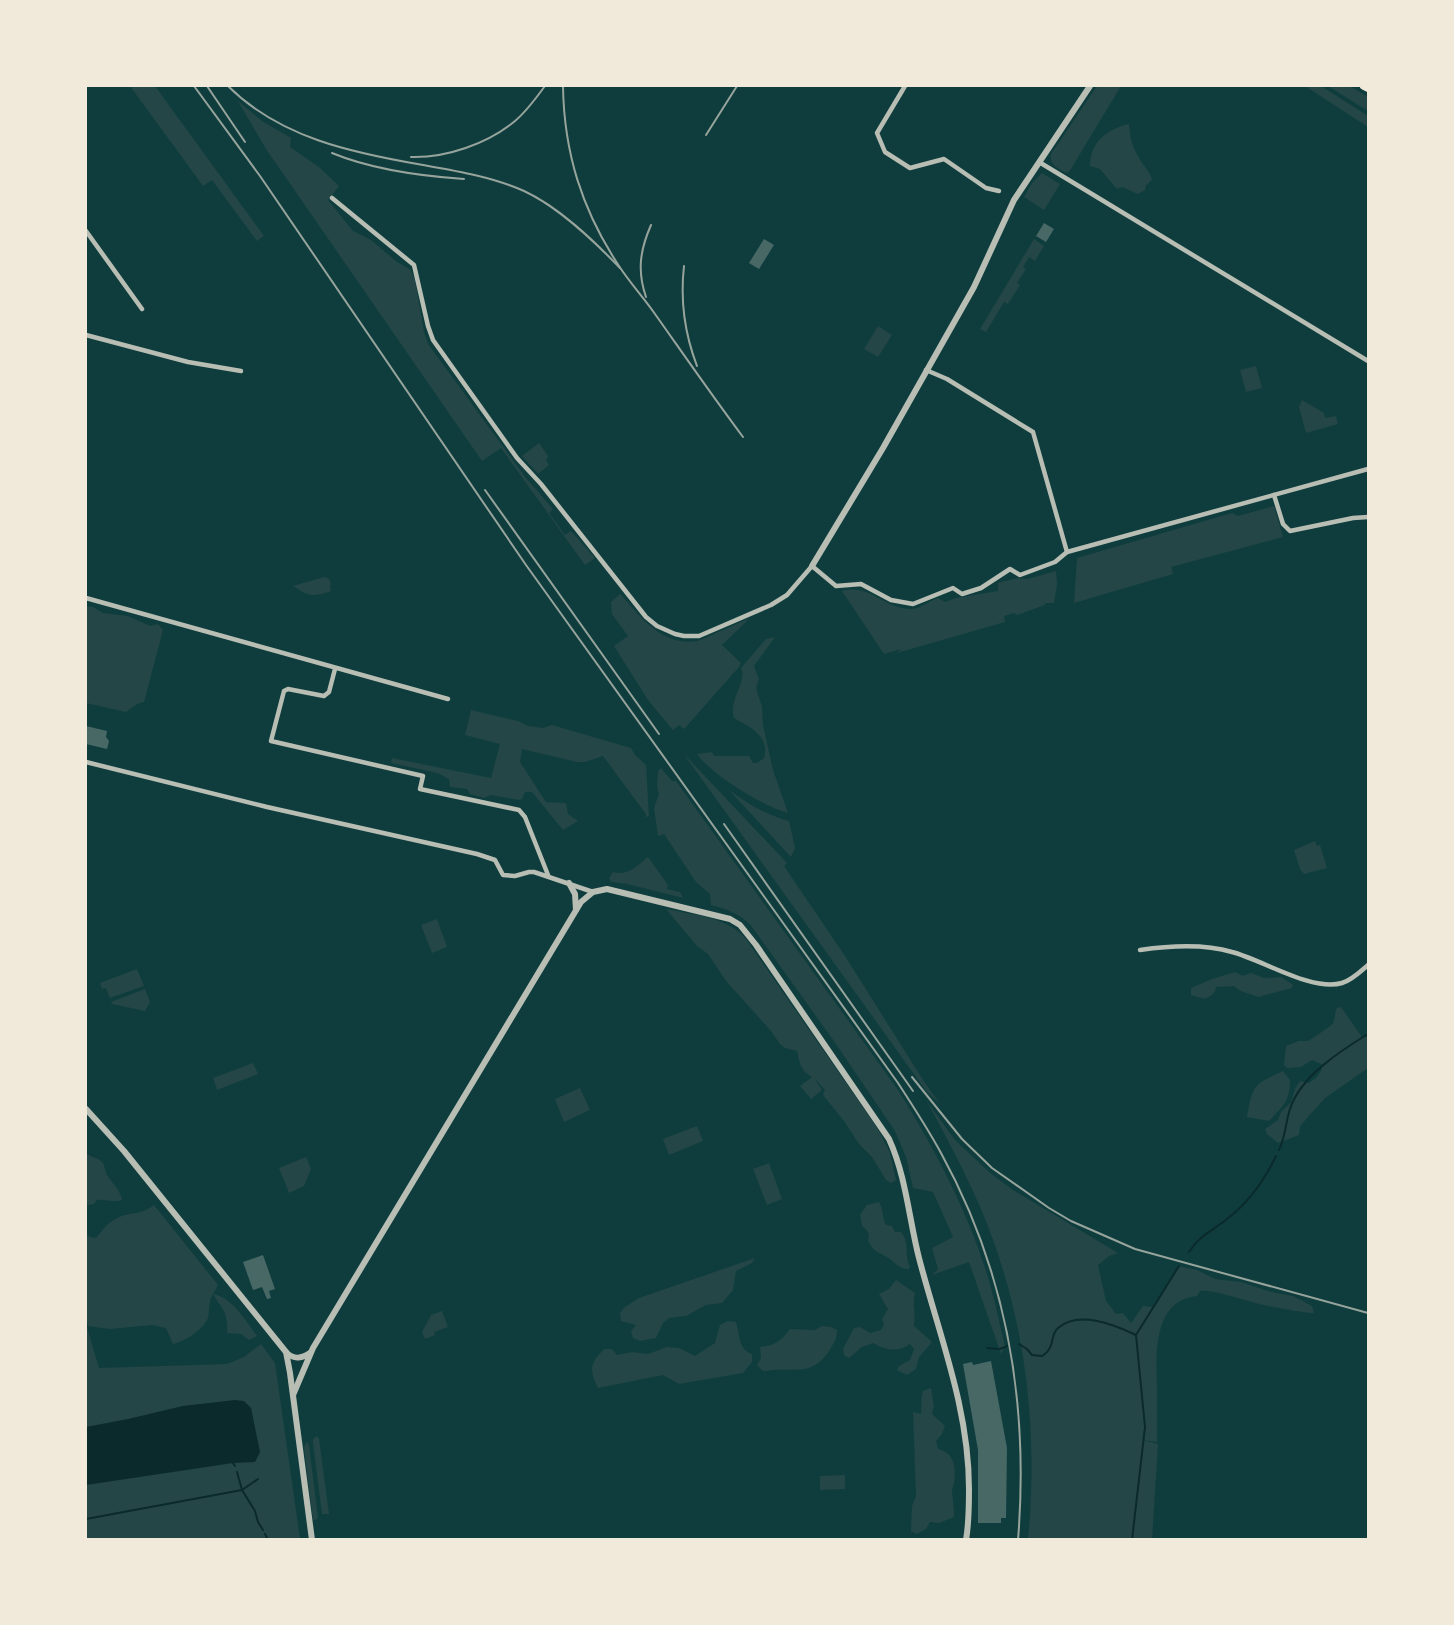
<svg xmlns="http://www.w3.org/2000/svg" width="1454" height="1625" font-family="Commissioner,sans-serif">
<rect width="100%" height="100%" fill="#0f3d3e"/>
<!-- green -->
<g fill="#244646">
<polygon points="130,86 155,86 264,236 257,241 212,180 203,186"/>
<path d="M1097,86h24l-52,86 -3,1c-8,-5 -17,-8 -15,-19z"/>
<polygon points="1305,86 1321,86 1368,116 1368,127"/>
<polygon points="1328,86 1350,86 1368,97 1368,111"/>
<polygon points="238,101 262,121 291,138 290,147 319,167 339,186 328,200 353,231 371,240 397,262 411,270 415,280 424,332 428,344 526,478 553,509 549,513 565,535 571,531 595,558 585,565 501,448 482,461 266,149"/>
<path d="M1129,124c1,12 3,23 10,34 4,8 11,13 13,22l-6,5 -1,5 -7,4 -16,-7 -5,2 -17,-20 -10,-3c0,-24 17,-37 39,-42z"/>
<polygon points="1042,173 1060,184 1044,210 1024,197 1032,183"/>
<polygon points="1034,239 1044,246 1035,261 1029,257 1023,267 1026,269 1017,283 1020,285 1008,304 1004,302 986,332 980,329"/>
<polygon points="878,326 892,335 878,357 864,349"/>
<polygon points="1256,366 1262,388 1246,392 1240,370"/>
<polygon points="1302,400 1324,413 1325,418 1336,416 1338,424 1306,433 1299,407"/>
<polygon points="539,443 548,456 546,460 549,465 538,474 522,456"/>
<polygon points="1274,506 1283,537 1171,567 1173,574 1074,603 1077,558 1232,513 1238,516"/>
<path d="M1056,571l1,13 -3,19h-9v2l-28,10 -3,-2 -10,3 1,6 -108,31 4,-4 -17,5 -42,-63c27,-8 41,17 69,18 8,0 19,-8 27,-11l7,4 11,-4 42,-7v-8l19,-5 10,1z"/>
<path d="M324,577c10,2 5,8 7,14 -17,6 -22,6 -38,-5z"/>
<path d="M620,594c21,23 42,53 78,47l52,-23 -28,27 19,18 -2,4 -55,62 -5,-4 -6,5 -25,-30 -34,-54 14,-10 -16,-22 -1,-12z"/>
<polygon points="86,606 93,607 103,613 128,616 150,626 158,624 163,630 144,702 137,704 126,712 86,703"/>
<path d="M775,637l-21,29 5,13 -3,9 6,19 1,18 10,45 15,43c-27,-8 -75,-37 -91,-59l15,-2 2,4h35l4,7h4l7,-5c6,-23 -15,-31 -30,-40 -6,-18 14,-37 7,-50l25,-29z"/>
<polygon points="471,710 518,721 528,726 543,728 552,725 631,748 635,755 646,765 649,816 646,817 646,814 603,756 585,762 577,762 522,749 520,762 546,802 566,803 568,814 578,821 563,830 532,792 525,792 522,799 519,800 491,795 484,798 470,794 467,789 450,787 449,779 437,773 391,763 392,758 491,778 500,744 465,735"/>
<polygon points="683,753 787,863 784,866 845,956 923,1080 940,1104 927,1092 911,1070"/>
<path d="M661,768l11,13h4l222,309c38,61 72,125 92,194 6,21 10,42 15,63l-4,7 -32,-92 -37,13 6,-6 -6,-21 21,-11 -20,-45 -20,-4 -7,-31 -11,-26 -59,-87 -86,-120c-12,-11 -24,-15 -39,-19l-1,-11 -14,-12 -32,-48 -6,2 -4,-28 5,-14 -2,-7 1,-16z"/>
<path d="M728,789c19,15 39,26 61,32l6,27 -4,9z"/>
<polygon points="1315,841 1317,846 1320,845 1327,868 1304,874 1300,869 1294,850"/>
<path d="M648,857l20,28 -1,4 13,3 3,6 -56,-14 -16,-2 -2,-4 4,-6c15,4 24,-6 35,-15z"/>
<path d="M666,909c27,6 62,8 80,30l132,190 12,24 6,27 -5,3 -5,-3 -14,-23 -13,-13 -15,-23 -21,-26 2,-5 -11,-12 8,12 -11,9 -11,-13 12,-9c-12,-7 -12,-14 -15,-26l-12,-3 -5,-4 -9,-13 -45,-50 -18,-27 -11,-8z"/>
<polygon points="437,919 447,947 432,953 421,925"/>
<polygon points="137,969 144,986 110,998 106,988 102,989 100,983"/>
<path d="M1235,972l8,4 8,-3 13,5 17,-1 12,8 -1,3 -34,9c-9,-4 -17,-4 -24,-11l-18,1c-1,7 -5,9 -12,12l-13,-4v-7l21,-9z"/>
<polygon points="145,989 150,1002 145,1011 112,1004 111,1002"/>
<path d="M1341,1007l21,30h6v31l-43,30 -25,28 -1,9 -21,8 -11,-9 -2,-5 13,-9 3,-8 10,-10 4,-13 5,-8 9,2 8,-6 5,-8 -1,-5 -9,-4 -11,7 -14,1 -3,-3 2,-19 13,-5h9c3,-2 25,-16 25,-18 3,-5 1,-10 4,-15z"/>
<polygon points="253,1063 258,1074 217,1090 213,1078"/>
<path d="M1283,1071l7,9c0,22 -7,26 -21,41l-22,-4c6,-33 6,-32 36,-46z"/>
<polygon points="580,1088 590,1110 564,1122 555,1099"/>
<path d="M926,1100l29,40 34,32 24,18 105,63 -9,3 -11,9 8,36 10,13 7,-1 8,10 12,-17 10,1 26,-41 18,4 18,9 26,3 30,10 22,4 19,10 2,7c-5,1 -60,-9 -65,-12 -13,-3 -38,-12 -49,-10l-3,5c-45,4 -41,61 -40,94 0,17 0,35 0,52l-14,-2 15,4 -6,95h-124c11,-111 -3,-226 -47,-330 -16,-37 -35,-73 -55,-109z"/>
<polygon points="697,1126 703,1141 669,1155 663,1139"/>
<path d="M86,1153c5,5 12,4 16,9 3,3 3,9 5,13 5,8 14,16 15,25 -9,3 -17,-1 -25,0l-3,4 -5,1 -3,-1z"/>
<polygon points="306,1157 311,1169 304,1186 289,1193 279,1168"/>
<polygon points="769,1163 782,1199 767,1205 753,1169"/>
<path d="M879,1202c5,8 3,16 7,23l6,1 3,6h6c9,10 3,23 9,35l-2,2c-11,-1 -13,-7 -21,-12 -9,-5 -14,-6 -19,-16 2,-7 0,-11 -6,-15l-2,-11 7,-10z"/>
<path d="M154,1205l64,80 -5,9c19,3 33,27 44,42l-8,4 -8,-6 -14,-1c1,-22 -4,-22 -14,-39 -5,8 -3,15 -5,24 -5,12 -24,24 -35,26l-7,-16 -14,-3 -42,4 -22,-3 -2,-8v-84l4,3 6,1c7,-9 15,-19 26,-22 14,-4 20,-2 32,-11z"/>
<polygon points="755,1258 752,1263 736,1271 733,1290 722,1303 706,1305 686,1316 669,1318 663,1323 656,1338 640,1341 633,1338 631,1331 636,1325 621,1321 620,1313 625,1307 639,1298"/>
<path d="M896,1280l19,13c-3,12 1,21 -1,33l18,16 -13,15 -3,12 -9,6 -10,-5 2,-4 11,-6 4,-11 -4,-5c-13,9 -25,6 -37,-1l-11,4 -13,11 -5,-3 -1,-6 11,-21 6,-1 10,6 11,-3 3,-5 -2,-6 6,-10 -9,-15 10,-5z"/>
<polygon points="442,1311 448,1327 434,1332 435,1335 425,1339 422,1332 431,1315"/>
<path d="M728,1321l8,1c4,13 2,27 16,32v8l-9,11 -64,11 -16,-9 -65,13c-9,-20 -8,-24 6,-39h8l5,6 15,-3 16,2 19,-7 12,1 16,8 20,-13 5,-18z"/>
<polygon points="86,1324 99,1368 227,1364 244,1357 261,1344 275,1363 300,1539 86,1539"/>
<path d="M822,1326l9,1 6,3c0,9 -2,10 -6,18 -19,31 -37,18 -68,23l-6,-6 4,-7 -1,-11c15,-1 22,-7 30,-18l25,1z"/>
<path d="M931,1388l3,18 -2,8 13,12 -3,8 -6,7 2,8c17,4 18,19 16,34 -1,5 -2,5 -2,10 1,8 2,15 2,24l-15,6 -9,-1 -4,7 -9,5 -6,-3 1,-25 4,-10 -3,-84 8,2c1,-9 -1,-15 2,-23z"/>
<polygon points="317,1436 319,1439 329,1514 322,1514 313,1443 313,1439"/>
<polygon points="307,1442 309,1445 318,1518 315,1520 313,1520 304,1447"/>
<polygon points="845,1475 845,1489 820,1490 820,1476"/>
</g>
<!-- water -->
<polygon fill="#0a2a2b" points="235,1400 244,1401 251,1408 260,1452 255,1462 233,1463 86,1485 86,1427 128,1419 183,1406"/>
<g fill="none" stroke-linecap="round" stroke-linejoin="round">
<!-- stream -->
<g stroke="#0a2a2b" stroke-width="2">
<path d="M1279,1150c7,-15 6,-26 11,-41 10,-32 50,-58 78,-75"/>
<path d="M1189,1252c11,-17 23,-21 38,-33 21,-16 38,-40 49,-63"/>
<polyline points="1136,1335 1179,1266"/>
<path d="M1019,1344l8,5 5,6 10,1c3,-2 6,-4 7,-7 5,-7 2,-15 9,-21 21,-18 57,-3 78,7"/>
<polyline points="987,1348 1000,1349 1007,1346"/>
<polyline points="233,1463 235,1466"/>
<polyline points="237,1472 242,1490 255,1511 258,1522 263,1530"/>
<polyline points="86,1519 242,1490 258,1479"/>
<polyline points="265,1534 268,1540"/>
<polyline points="1132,1540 1145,1427 1136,1335"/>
</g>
</g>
<!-- building -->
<g fill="#486865">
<polygon points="1044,223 1054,229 1046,242 1036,236"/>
<polygon points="764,239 774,245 759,269 749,263"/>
<polygon points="86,726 107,731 106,737 109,741 107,749 86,744"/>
<polygon points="263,1255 275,1289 269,1291 271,1298 267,1299 262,1287 253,1290 243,1262"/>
<polygon points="991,1361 1007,1448 1006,1518 1001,1518 1001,1523 978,1523 978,1450 963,1364 972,1362 973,1365"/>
</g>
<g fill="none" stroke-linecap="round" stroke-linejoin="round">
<!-- minor -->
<g stroke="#b8beb3" stroke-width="4.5">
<polyline points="905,86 877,133 885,152 910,168 944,159 986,188 999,191"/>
<polyline points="1039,162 1368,361"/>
<polyline points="332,198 414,265 428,326 433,340 517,458 541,484 646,617 657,626 675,634 684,636 699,636 771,605 787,595 812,566 836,586 861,584 891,600 913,604 953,588 962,594 981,588 1010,569 1020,575 1055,562 1067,552 1368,469"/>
<polyline points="86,231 142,309"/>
<polyline points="86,335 188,362 241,371"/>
<polyline points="926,370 947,379 1033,432 1067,552"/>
<polyline points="1274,495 1283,524 1290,531 1353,518 1368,517"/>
<polyline points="86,598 448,699"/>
<polyline points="335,669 329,692 324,696 288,689 284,691 271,741 423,776 420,789 519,810 525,817 548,875"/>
<polyline points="86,762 267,807 477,854 495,860 503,875 515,876 529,872 534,872 593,892"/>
<path d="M1140,950c28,-4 65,-6 92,2 31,8 80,40 110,31 10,-3 18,-11 26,-18"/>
</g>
<!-- tertiary -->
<g stroke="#b8beb3" stroke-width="6">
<polyline points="812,566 883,448 974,287 1014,200 1090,86"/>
<polyline points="569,883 575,894 576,910"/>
<polyline points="86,1109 124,1151 286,1352 290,1373 312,1540"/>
<path d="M287,1353c7,7 16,5 23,0"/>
<path d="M293,1395l20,-47 268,-446 12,-10 14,-3 123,30 10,6 16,20 133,194c17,37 20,80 30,119 20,77 50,150 50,231 0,17 0,34 -3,51"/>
</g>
<!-- primary -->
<polyline stroke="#f1e9da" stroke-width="8" points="1364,86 1368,88"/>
<!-- rail -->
<g stroke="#97a49c" stroke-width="2">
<path d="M194,86l66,90 266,389 372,518c15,23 30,46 43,70 66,120 88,251 77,387"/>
<polyline points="207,86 245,142"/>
<path d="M228,86c52,52 125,67 195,79 34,6 70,12 101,26 35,16 70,50 96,77"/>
<path d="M563,86c1,67 19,124 56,180 11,17 25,32 36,48 29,41 58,83 88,123"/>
<polyline points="706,135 737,86"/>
<path d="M332,153c41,17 88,23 132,26"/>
<path d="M411,157c35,1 76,-13 104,-36 12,-10 21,-23 30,-35"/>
<path d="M684,266c-4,35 0,66 13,100"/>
<path d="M646,297c-9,-26 -6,-47 5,-72"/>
<polyline points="485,490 659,734"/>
<polyline points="724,824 913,1091"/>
<polyline points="912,1077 962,1139 992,1168 1049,1208 1071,1221 1135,1249 1368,1313"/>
</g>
</g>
<!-- border -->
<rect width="1454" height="1625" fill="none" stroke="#f1e9da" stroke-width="174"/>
</svg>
